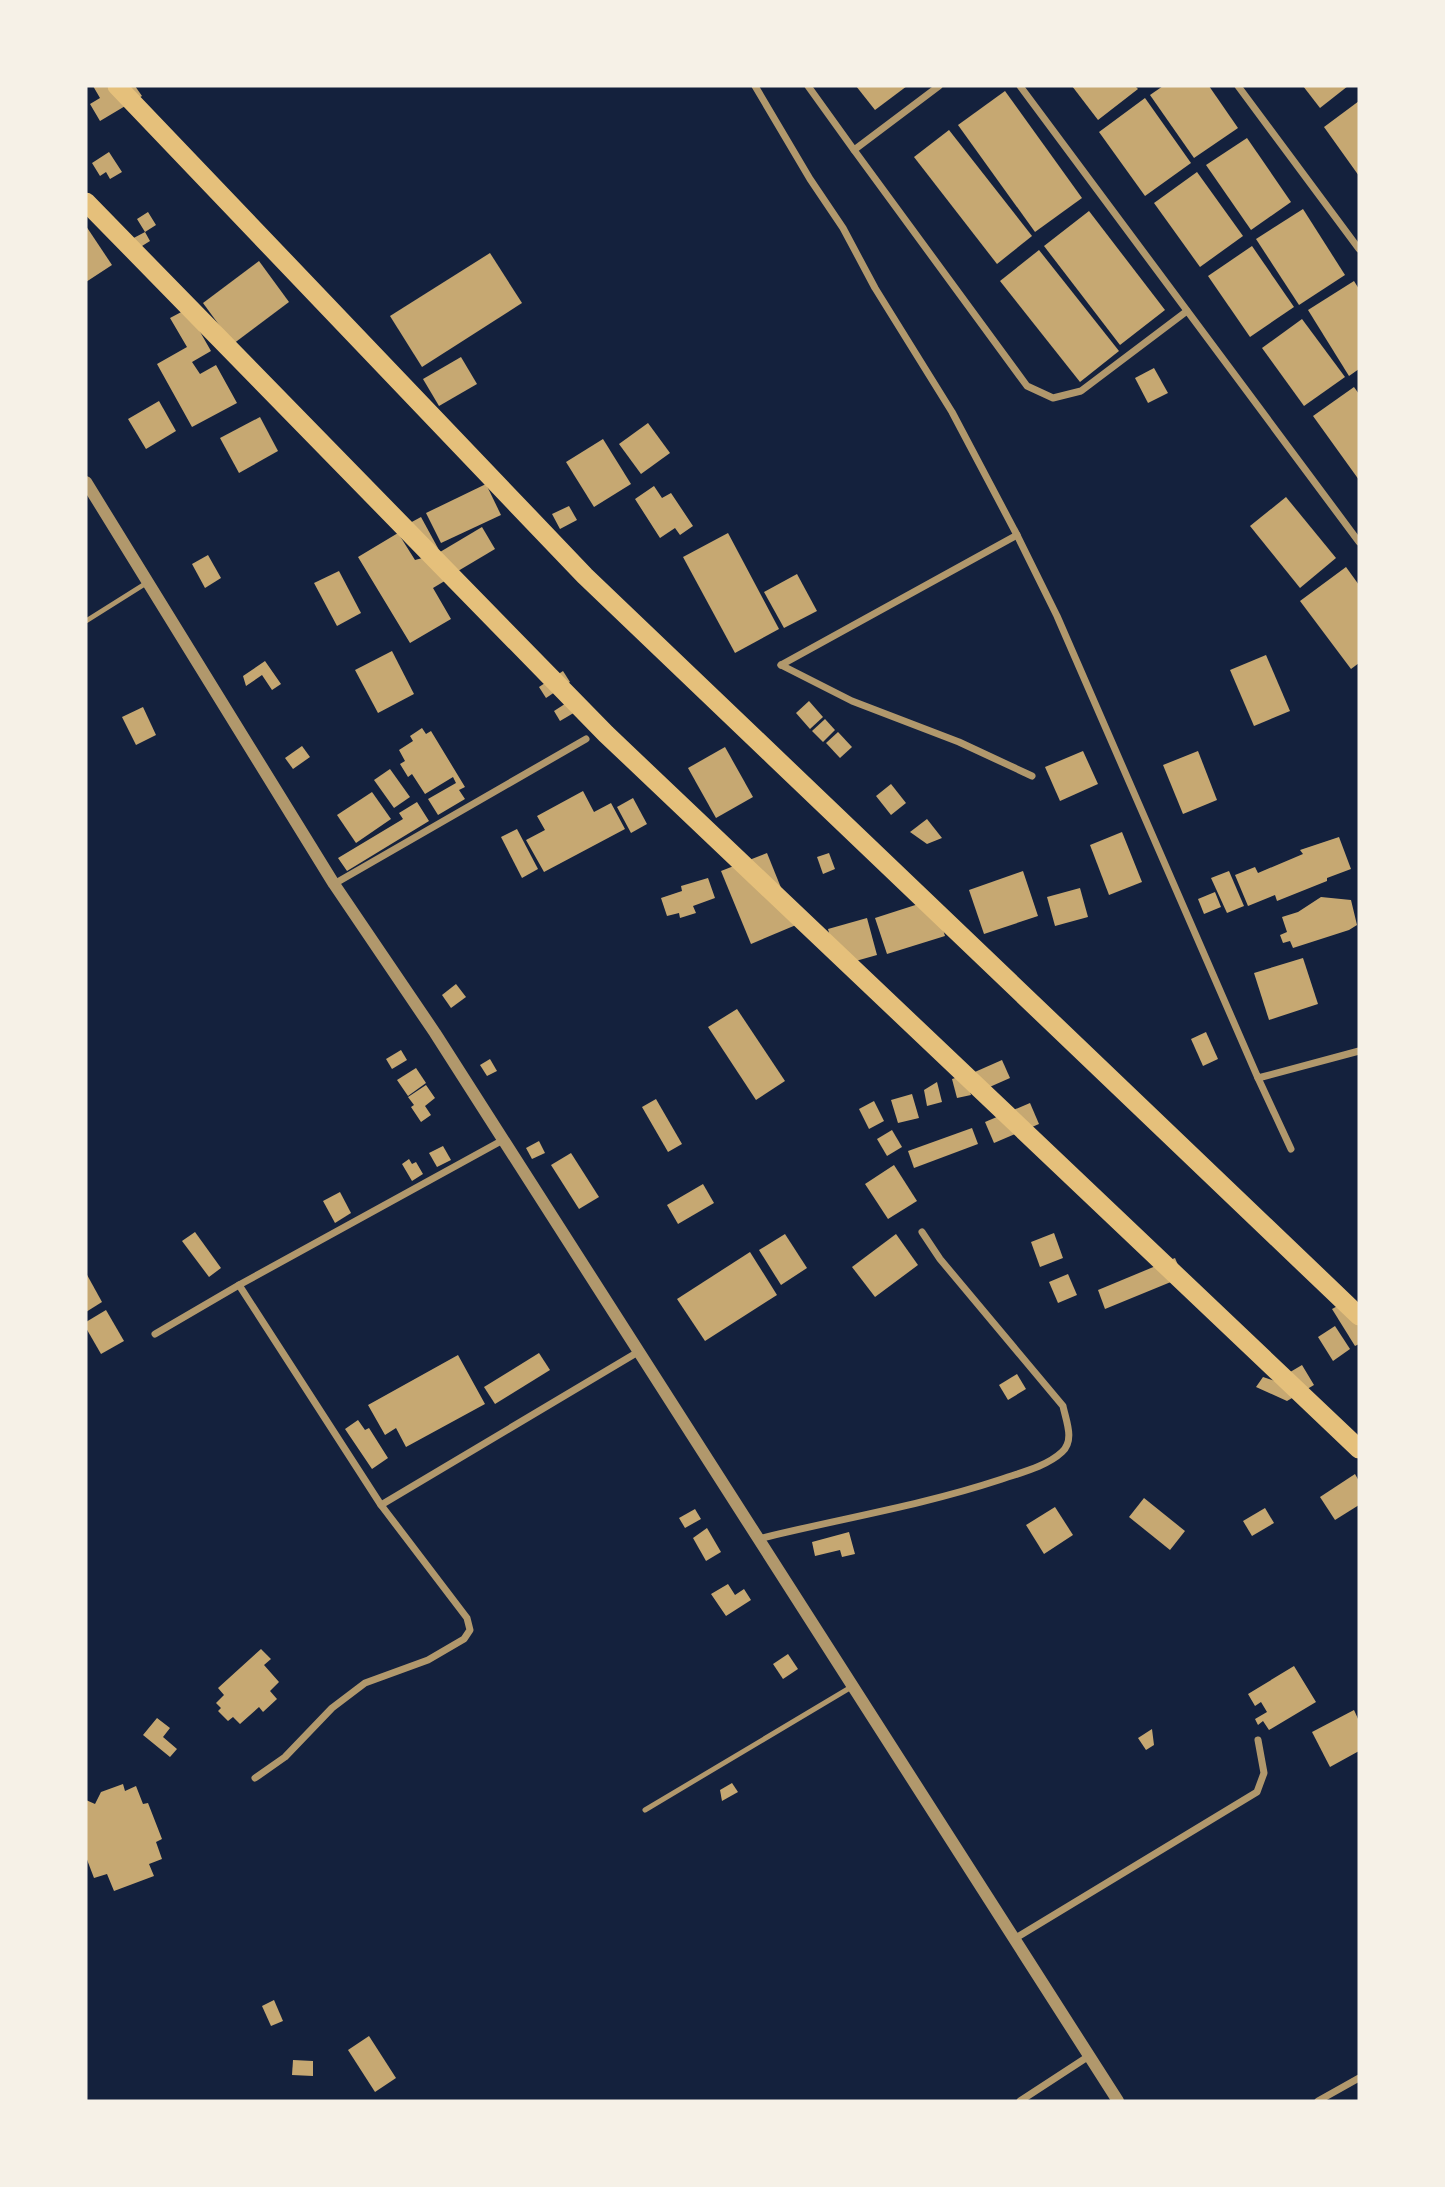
<svg xmlns="http://www.w3.org/2000/svg" width="1445" height="2187" font-family="'Archivo Narrow',sans-serif">
<rect width="100%" height="100%" fill="#14213d"/>
<!-- building -->
<g fill="#c6a872">
<polygon points="93,86 135,86 142,96 100,121 90,104 100,98"/>
<polygon points="856,86 907,86 875,110"/>
<polygon points="1072,86 1135,86 1138,89 1098,120"/>
<polygon points="1163,86 1209,86 1238,128 1194,158 1150,95"/>
<polygon points="1303,86 1348,86 1320,108"/>
<polygon points="1005,91 1082,198 1035,232 958,125"/>
<polygon points="1145,98 1191,163 1145,196 1099,132"/>
<polygon points="1359,101 1359,176 1324,127"/>
<polygon points="949,130 1032,236 997,264 914,157"/>
<polygon points="1247,138 1291,202 1251,230 1206,165"/>
<polygon points="109,152 122,172 110,179 106,172 100,176 92,163"/>
<polygon points="1197,172 1243,236 1200,267 1154,203"/>
<polygon points="1303,209 1345,275 1299,305 1256,239"/>
<polygon points="1089,211 1165,310 1120,345 1044,246"/>
<polygon points="148,212 156,225 145,232 150,241 134,251 128,241 145,232 137,219"/>
<polygon points="86,226 112,265 86,282"/>
<polygon points="1252,246 1294,307 1250,337 1208,276"/>
<polygon points="1039,250 1119,351 1080,382 1000,281"/>
<polygon points="490,253 522,303 422,367 390,316"/>
<polygon points="259,261 289,302 233,344 203,303"/>
<polygon points="1354,281 1359,289 1359,369 1349,376 1308,310"/>
<polygon points="187,309 211,351 192,362 200,374 216,365 237,403 192,427 157,364 187,347 170,318"/>
<polygon points="1302,319 1345,377 1304,406 1262,348"/>
<polygon points="461,357 477,384 439,406 423,379"/>
<polygon points="1154,368 1168,393 1148,403 1135,378"/>
<polygon points="1354,387 1359,394 1359,480 1313,416"/>
<polygon points="159,401 176,431 146,449 128,419"/>
<polygon points="260,417 278,451 239,473 220,438"/>
<polygon points="648,423 670,453 641,474 619,444"/>
<polygon points="603,439 631,484 594,507 566,462"/>
<polygon points="486,484 501,515 441,543 426,513"/>
<polygon points="654,486 662,498 671,493 693,526 680,535 675,528 660,538 635,499"/>
<polygon points="1286,497 1336,558 1300,588 1250,526"/>
<polygon points="569,506 577,520 560,529 552,514"/>
<polygon points="421,517 439,550 408,524"/>
<polygon points="482,527 495,549 453,574 440,552"/>
<polygon points="398,533 415,560 434,555 448,579 433,588 451,619 410,643 358,557"/>
<polygon points="728,533 779,629 735,653 683,557"/>
<polygon points="208,555 221,578 205,588 192,564"/>
<polygon points="1346,567 1359,585 1359,663 1351,669 1300,601"/>
<polygon points="339,571 361,613 337,626 314,583"/>
<polygon points="797,574 817,611 784,628 764,592"/>
<polygon points="392,651 414,694 378,713 355,670"/>
<polygon points="1266,655 1290,711 1254,726 1230,670"/>
<polygon points="265,661 281,684 272,690 262,675 246,686 243,676"/>
<polygon points="563,671 570,682 546,698 539,687"/>
<polygon points="571,700 577,711 560,721 554,711"/>
<polygon points="809,701 823,717 810,729 796,713"/>
<polygon points="143,707 156,735 136,745 122,717"/>
<polygon points="825,719 835,730 823,742 812,731"/>
<polygon points="422,728 426,734 431,731 465,787 459,790 465,799 438,815 428,799 456,783 453,777 425,794 412,774 408,777 400,764 405,761 399,750 413,741 410,736"/>
<polygon points="838,732 852,747 840,758 826,743"/>
<polygon points="302,746 310,757 293,769 285,758"/>
<polygon points="725,747 753,797 716,818 688,768"/>
<polygon points="1083,751 1098,784 1060,801 1045,767"/>
<polygon points="1198,751 1217,800 1183,814 1163,765"/>
<polygon points="390,769 410,797 394,808 374,780"/>
<polygon points="891,784 906,803 891,815 876,796"/>
<polygon points="583,791 594,812 611,803 625,829 544,872 526,840 545,830 537,816"/>
<polygon points="372,792 391,819 356,843 337,815"/>
<polygon points="633,798 647,824 631,833 617,807"/>
<polygon points="417,802 429,821 347,871 338,858 403,819 399,813"/>
<polygon points="927,819 942,838 927,844 910,832"/>
<polygon points="517,829 538,869 522,878 501,837"/>
<polygon points="1122,832 1142,882 1109,895 1090,845"/>
<polygon points="1339,837 1351,869 1327,878 1327,881 1277,901 1275,895 1248,906 1235,875 1255,867 1258,873 1303,854 1300,850"/>
<polygon points="767,853 796,925 751,944 721,871"/>
<polygon points="829,853 835,869 823,874 817,857"/>
<polygon points="1023,871 1038,916 984,934 969,890"/>
<polygon points="1229,871 1244,906 1227,913 1211,878"/>
<polygon points="708,878 715,898 693,906 696,913 680,918 679,913 667,916 661,898 682,891 681,886"/>
<polygon points="1080,888 1088,917 1055,926 1047,897"/>
<polygon points="1215,892 1221,907 1204,914 1198,899"/>
<polygon points="1321,897 1351,900 1357,925 1349,930 1293,948 1290,941 1283,943 1280,935 1287,932 1282,917 1298,912"/>
<polygon points="934,899 945,936 887,954 875,918"/>
<polygon points="867,918 877,955 838,966 828,929"/>
<polygon points="1303,958 1318,1004 1269,1020 1254,973"/>
<polygon points="456,984 466,997 451,1008 442,995"/>
<polygon points="737,1009 785,1081 756,1100 708,1027"/>
<polygon points="1206,1032 1218,1059 1203,1066 1191,1039"/>
<polygon points="401,1050 407,1060 392,1069 386,1059"/>
<polygon points="490,1059 497,1071 487,1076 480,1065"/>
<polygon points="1002,1060 1010,1078 976,1093 968,1075"/>
<polygon points="416,1068 426,1083 408,1096 397,1080"/>
<polygon points="965,1075 971,1095 957,1098 952,1079"/>
<polygon points="937,1082 942,1102 927,1106 924,1090"/>
<polygon points="426,1085 435,1098 425,1106 431,1115 421,1122 411,1107 414,1105 408,1097"/>
<polygon points="912,1094 919,1118 898,1123 891,1100"/>
<polygon points="656,1099 682,1144 668,1152 642,1107"/>
<polygon points="874,1101 884,1121 869,1129 859,1109"/>
<polygon points="1030,1103 1039,1124 994,1143 985,1122"/>
<polygon points="972,1128 978,1144 914,1168 908,1151"/>
<polygon points="892,1130 902,1147 887,1156 877,1139"/>
<polygon points="539,1141 545,1153 532,1159 526,1148"/>
<polygon points="443,1146 451,1160 437,1167 429,1153"/>
<polygon points="571,1153 599,1197 579,1209 551,1165"/>
<polygon points="409,1159 412,1164 416,1162 423,1174 412,1181 402,1164"/>
<polygon points="894,1165 917,1201 888,1219 865,1184"/>
<polygon points="703,1184 714,1203 678,1224 667,1205"/>
<polygon points="340,1192 351,1213 335,1223 323,1201"/>
<polygon points="195,1232 221,1268 209,1277 182,1241"/>
<polygon points="1054,1233 1063,1258 1040,1267 1031,1242"/>
<polygon points="785,1234 807,1268 781,1285 759,1250"/>
<polygon points="896,1234 918,1265 875,1297 852,1267"/>
<polygon points="750,1252 777,1295 705,1341 677,1299"/>
<polygon points="1175,1258 1183,1277 1105,1309 1098,1290"/>
<polygon points="86,1273 102,1302 86,1312"/>
<polygon points="1068,1274 1077,1295 1058,1303 1049,1282"/>
<polygon points="1345,1302 1359,1325 1359,1344 1355,1346 1332,1309"/>
<polygon points="106,1310 124,1341 101,1354 86,1328 86,1322"/>
<polygon points="1335,1326 1350,1349 1333,1361 1318,1337"/>
<polygon points="539,1353 550,1370 495,1404 484,1387"/>
<polygon points="458,1355 485,1404 406,1447 396,1428 385,1435 368,1405"/>
<polygon points="1302,1365 1314,1385 1287,1401 1256,1387 1263,1377 1275,1381"/>
<polygon points="1017,1374 1026,1389 1008,1400 999,1385"/>
<polygon points="358,1420 365,1430 369,1428 388,1458 372,1469 345,1429"/>
<polygon points="1355,1474 1359,1481 1359,1505 1335,1520 1320,1497"/>
<polygon points="1144,1498 1185,1531 1170,1550 1129,1517"/>
<polygon points="1055,1507 1073,1535 1044,1554 1026,1525"/>
<polygon points="1265,1508 1274,1523 1252,1536 1243,1521"/>
<polygon points="695,1509 701,1519 685,1528 679,1518"/>
<polygon points="707,1528 721,1552 706,1561 693,1538"/>
<polygon points="849,1532 855,1554 842,1557 840,1550 815,1556 812,1542"/>
<polygon points="728,1584 735,1595 744,1589 751,1600 726,1616 711,1594"/>
<polygon points="261,1649 271,1659 264,1665 279,1682 270,1691 277,1699 263,1712 259,1707 240,1724 233,1717 228,1721 218,1711 221,1708 216,1703 224,1695 218,1688"/>
<polygon points="788,1654 798,1669 783,1679 773,1664"/>
<polygon points="1294,1666 1316,1702 1269,1730 1263,1721 1258,1725 1255,1719 1267,1712 1261,1702 1255,1706 1248,1694"/>
<polygon points="1354,1710 1359,1721 1359,1751 1330,1767 1312,1732"/>
<polygon points="157,1718 170,1728 163,1737 177,1749 170,1757 143,1735"/>
<polygon points="1152,1729 1154,1745 1146,1750 1138,1738"/>
<polygon points="732,1783 738,1792 722,1801 720,1790"/>
<polygon points="123,1784 125,1791 136,1786 143,1804 148,1803 162,1839 156,1842 162,1859 149,1864 154,1876 114,1891 107,1874 94,1878 86,1857 86,1800 95,1804 101,1792"/>
<polygon points="274,2000 283,2021 271,2026 262,2006"/>
<polygon points="369,2036 396,2078 375,2092 348,2050"/>
<polygon points="293,2060 313,2061 313,2076 292,2075"/>
</g>
<g fill="none" stroke-linecap="round" stroke-linejoin="round">
<!-- service -->
<g stroke="#b1986c" stroke-width="5">
<polyline points="86,621 148,582"/>
<polyline points="645,1810 853,1686"/>
</g>
<!-- minor -->
<g stroke="#b1986c" stroke-width="7">
<polyline points="755,86 810,179 843,228 875,288 952,412 1017,535 1057,616 1258,1078 1359,1051"/>
<polyline points="808,86 854,150 939,86"/>
<polyline points="1020,86 1359,542"/>
<polyline points="1238,86 1359,249"/>
<polyline points="854,150 1027,386 1053,398 1081,391 1187,311"/>
<polyline points="781,665 852,701 959,742 1032,776"/>
<polyline points="781,665 1017,535"/>
<polyline points="334,884 586,739"/>
<polyline points="1258,1078 1291,1149"/>
<polyline points="239,1285 381,1505 467,1618 470,1630 464,1639 428,1660 365,1683 332,1708 285,1757 255,1778"/>
<polyline points="155,1334 239,1285 503,1140"/>
<polyline points="381,1505 638,1352"/>
<path d="M758,1539c80,-20 162,-33 241,-59 20,-7 47,-13 63,-28 13,-12 4,-31 1,-46l-123,-147 -18,-27"/>
<polyline points="1014,1939 1257,1792 1264,1773 1258,1740"/>
<polyline points="1020,2101 1089,2056"/>
<polyline points="1318,2101 1359,2078"/>
</g>
<!-- tertiary -->
<polyline stroke="#b1986c" stroke-width="12" points="86,482 334,884 435,1033 1118,2101"/>
<!-- trunk -->
<g stroke="#e5c07b" stroke-width="19">
<polyline points="117,86 585,576 1359,1316"/>
<polyline points="86,202 606,734 1359,1449"/>
</g>
</g>
<!-- border -->
<rect width="1445" height="2187" fill="none" stroke="#f6f1e7" stroke-width="175"/>
</svg>
